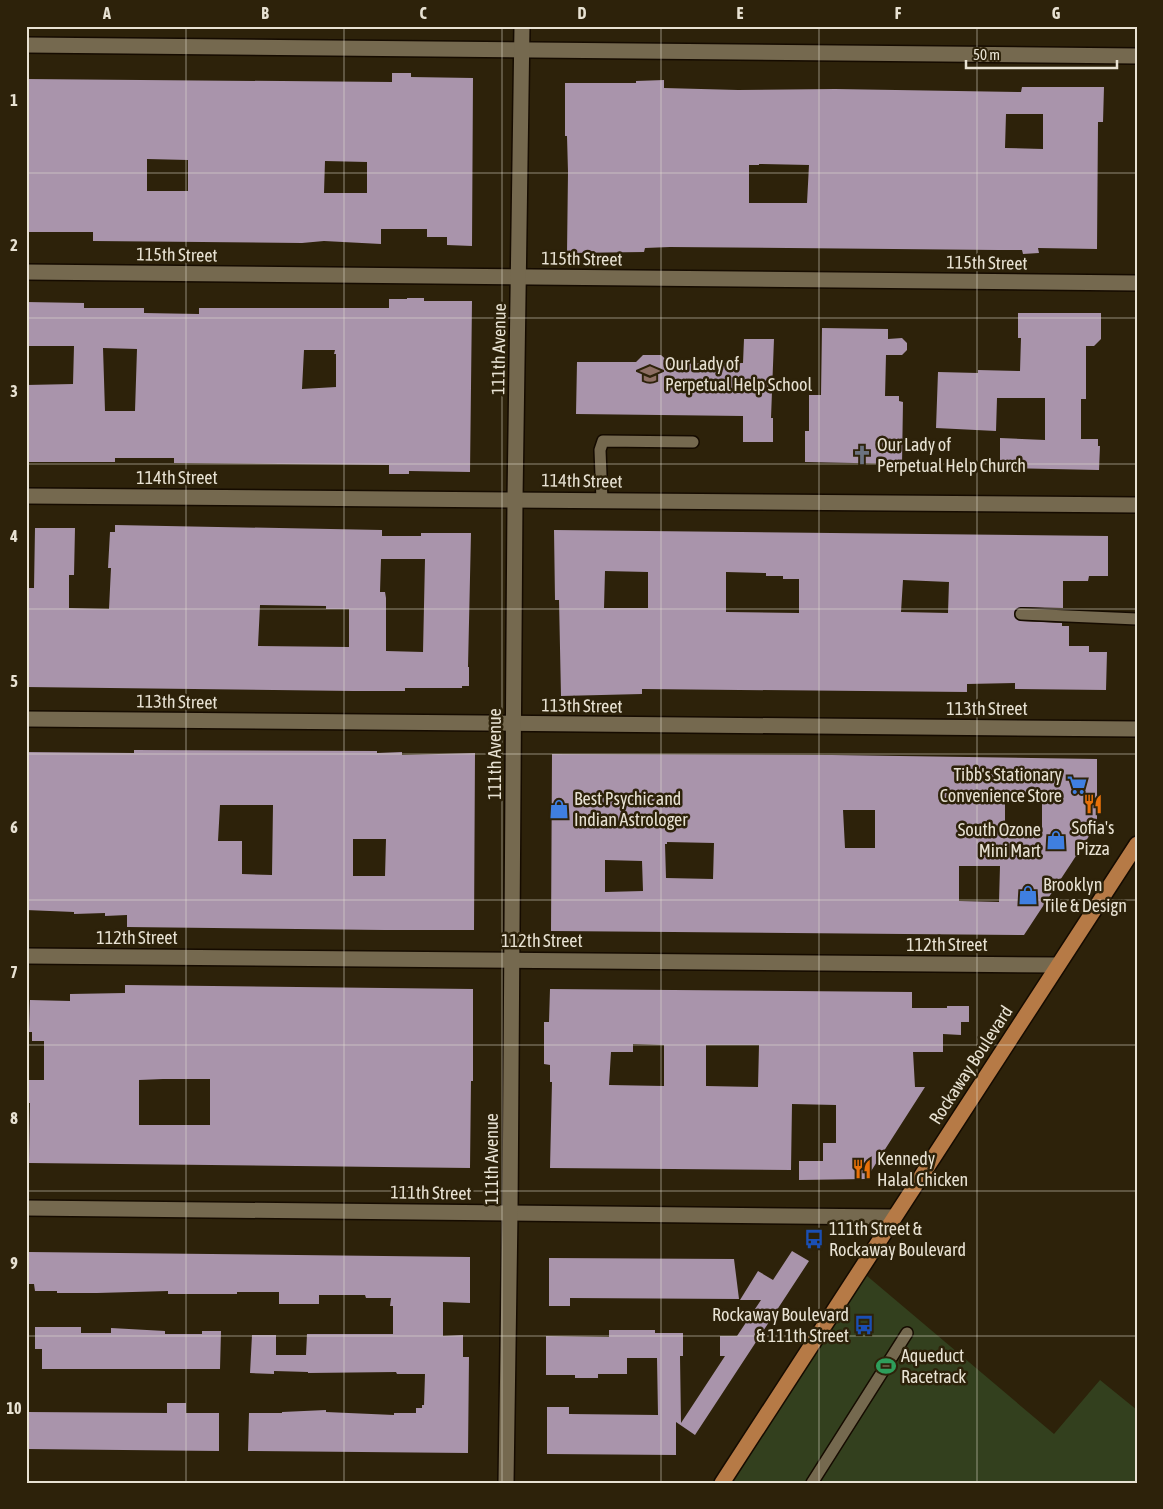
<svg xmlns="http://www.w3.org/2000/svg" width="1163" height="1509" font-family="'Asap Condensed',sans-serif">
<rect width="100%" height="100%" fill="#2d220a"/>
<!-- green -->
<polygon fill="#33401e" points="860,1270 1054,1434 1100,1380 1137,1410 1137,1483 722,1483"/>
<!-- building -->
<g fill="#a994ab" fill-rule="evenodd">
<path d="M392,73h19v4l62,1 -1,168 -25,-1v-8h-20v-8h-46v15l-57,-3 -22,2 -209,-2v-9h-67v-153l366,3zM147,159l41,1v31h-41zM325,161l42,1v31h-43z"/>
<path d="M664,80v8l74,2 97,-1 186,3 1,-5h82l-1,35h-5l-1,127 -59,-1 1,5 -16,1 -1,-4h-24l-328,-3 -25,1 -1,4 -77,1 1,-81 -1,-36h-2v-53h71v-2zM1006,114h37v35l-38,-1zM759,164l50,1 -2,38h-58v-38h10z"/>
<path d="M407,298h17v3h48l-2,171 -61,-1v3h-20v-9l-215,-2v-5h-59v4h-89v-77l47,-1 1,-38h-48v-44l58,1v5h60v5l55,1v-6h190v-9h18zM103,348l34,1 -2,62h-30zM304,350h31l-1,4h2v33l-34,2z"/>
<polygon points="1018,313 1101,313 1101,339 1094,346 1086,346 1086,399 1081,399 1081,439 1098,439 1098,446 1100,446 1099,470 1000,468 1000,438 1045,440 1045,398 997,398 996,431 936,428 938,372 978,373 978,370 1020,371 1021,338 1018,338"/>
<polygon points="822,328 888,329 888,339 902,338 907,343 907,350 902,355 886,355 885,396 899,396 899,401 903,402 902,464 805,462 805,431 809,431 809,395 821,395"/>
<polygon points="744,339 774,339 771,418 773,418 773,442 743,442 743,416 576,414 577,362 636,362 643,355 661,355 670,363 743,363"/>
<path d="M115,525l267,5v6h39v-3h50l-3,134h1v19h-7v2h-57v3h-52l-327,-4v-45h3v-36h-3v-18h8l1,-60h40l-1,47h-5v33l40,1 2,-41h-3l2,-36h5zM381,559h44l-2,93 -37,-1v-53l-1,-6h-5zM260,605l66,1v3h23v38l-91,-1z"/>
<path d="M554,530l554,6v40h-19l-1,5h-25v27l-42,-1 -6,3 -1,4 1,4 5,3 42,2v3h7v20h20v6h18l-1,38 -91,-1v-6l-48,1v8l-325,-3v5l-81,2 -2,-96h-4zM605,571l43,1v36h-44zM726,572l40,1v3h17v3h16v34l-73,-1zM903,580l46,2 -1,31 -47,-1z"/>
<path d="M134,750l243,1v2l25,-1v3l73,-2 -1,177h-90l-257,-3v-12l-22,1v-3l-31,1v-2l-48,-2v-158l108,1zM220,805h53l-1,70 -30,-1v-33h-24zM353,839h33l-1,37h-32z"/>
<path d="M552,754l280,1 265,4v65l-73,111 -473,-4zM1005,793h37v35h-37zM843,810h32v38h-30zM667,842l47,1 -1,36 -47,-1 -1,-34h2zM605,860l37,1 1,30 -38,1zM959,866h41l-1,36 -40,-1z"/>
<path d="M125,985l348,4v92h-2l-1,87 -441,-5 1,-60h-4v-23h18v-39h-12v-9h-3l1,-32 40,1v-7l55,-1zM163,1079h47v46h-71v-45z"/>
<path d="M550,989l362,3v16h35v-2h22v16h-8v13l-18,-1v18h-30l2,35h10l-59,92 -67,1v-19h24v-18h13v-38l-44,-1 -1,66 -241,-2 2,-86h-2v-17l-6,-1v-42h5zM633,1044l31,1v41l-55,-1 2,-33h22zM706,1045h53l-1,42 -52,-1z"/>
<polygon points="792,1251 809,1261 695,1435 676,1422 676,1455 547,1454 547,1407 569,1407 569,1414 658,1415 657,1358 627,1358 627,1374 598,1374 598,1378 575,1378 575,1375 546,1375 546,1336 609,1337 609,1330 655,1330 655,1333 683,1333 683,1356 680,1356 681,1423 725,1356 720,1356 720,1336 737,1336 761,1300 740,1300 758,1271 773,1280"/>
<polygon points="29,1252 470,1257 470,1303 443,1302 443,1336 463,1335 463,1357 469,1357 468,1453 248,1451 249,1413 282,1413 282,1412 326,1410 326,1412 394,1415 394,1413 416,1413 416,1408 422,1408 422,1405 424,1405 425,1374 397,1374 396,1372 308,1373 308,1372 274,1371 274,1374 250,1373 252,1335 276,1335 276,1355 306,1355 307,1334 393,1334 393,1306 390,1306 391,1298 366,1298 365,1295 319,1295 319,1304 279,1304 279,1292 237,1292 237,1294 168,1294 168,1291 97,1293 57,1293 57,1291 35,1291 34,1284 29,1284"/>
<polygon points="549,1258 734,1259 739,1299 570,1298 570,1306 549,1306"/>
<polygon points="35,1327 81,1327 81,1333 111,1333 111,1328 165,1331 165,1334 202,1334 202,1331 221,1331 220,1369 42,1369 42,1349 35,1349"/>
<polygon points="167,1403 186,1403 186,1413 219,1413 219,1451 27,1449 27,1412 167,1413"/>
</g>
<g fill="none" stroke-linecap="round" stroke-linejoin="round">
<defs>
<g id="lane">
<polyline points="602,500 600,450 603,441 693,442"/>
<polyline points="1021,614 1137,619"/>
<polyline points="812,1483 907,1333"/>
</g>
<g id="street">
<polyline points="26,45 1137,56"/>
<polyline points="26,272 1137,283"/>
<polyline points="26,496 1137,505"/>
<polyline points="26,719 1137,729"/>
<polyline points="26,956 1058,965"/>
<polyline points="26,1208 894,1217"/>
<polyline points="506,1483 510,1213 515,499 522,26"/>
</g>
<polyline id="primary" points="722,1483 1137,844"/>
</defs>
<!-- lane casing -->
<use href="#lane" stroke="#150b00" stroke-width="14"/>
<!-- street casing -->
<use href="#street" stroke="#150b00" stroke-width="18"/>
<!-- primary casing -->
<use href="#primary" stroke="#150b00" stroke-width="18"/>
<!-- lane -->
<use href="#lane" stroke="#75694f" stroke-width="11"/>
<!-- street -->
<use href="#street" stroke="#75694f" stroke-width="15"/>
<!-- primary -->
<use href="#primary" stroke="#b67a46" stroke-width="15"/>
</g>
<!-- grid -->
<path fill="none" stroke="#e8e2d3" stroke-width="1" stroke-opacity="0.55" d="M186,26v1457M344,26v1457M502,26v1457M661,26v1457M819,26v1457M977,26v1457M26,173h1111M26,318h1111M26,464h1111M26,609h1111M26,754h1111M26,900h1111M26,1045h1111M26,1191h1111M26,1336h1111"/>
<!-- icons -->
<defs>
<symbol id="school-bare" viewBox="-9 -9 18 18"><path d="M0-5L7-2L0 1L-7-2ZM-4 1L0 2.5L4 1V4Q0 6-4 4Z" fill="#8d6e63" stroke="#2d220a" stroke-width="2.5" paint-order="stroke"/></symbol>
<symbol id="church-bare" viewBox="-9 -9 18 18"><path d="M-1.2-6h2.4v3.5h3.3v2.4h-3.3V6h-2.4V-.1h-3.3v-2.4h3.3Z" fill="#6b7280" stroke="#2d220a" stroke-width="2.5" paint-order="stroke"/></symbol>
<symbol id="supermarket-bare" viewBox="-9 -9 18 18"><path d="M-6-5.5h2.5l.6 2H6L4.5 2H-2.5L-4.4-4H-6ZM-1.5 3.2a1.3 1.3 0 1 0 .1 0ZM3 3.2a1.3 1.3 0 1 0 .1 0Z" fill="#3f7fe0" stroke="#2d220a" stroke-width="2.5" paint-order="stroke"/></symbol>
<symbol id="restaurant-bare" viewBox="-9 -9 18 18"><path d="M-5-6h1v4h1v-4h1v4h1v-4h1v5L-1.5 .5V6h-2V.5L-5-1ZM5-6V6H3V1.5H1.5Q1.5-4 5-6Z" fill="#e8710a" stroke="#2d220a" stroke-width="2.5" paint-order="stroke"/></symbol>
<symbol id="shop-bare" viewBox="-9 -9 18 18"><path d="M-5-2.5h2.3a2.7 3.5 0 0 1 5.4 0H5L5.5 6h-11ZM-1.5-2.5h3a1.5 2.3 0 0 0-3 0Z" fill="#3f7fe0" stroke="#2d220a" stroke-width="2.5" paint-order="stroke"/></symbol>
<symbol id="bus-bare" viewBox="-9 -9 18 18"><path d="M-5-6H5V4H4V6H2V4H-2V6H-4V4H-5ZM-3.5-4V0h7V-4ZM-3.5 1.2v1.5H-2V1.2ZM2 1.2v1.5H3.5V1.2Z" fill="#1a4fb4" stroke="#2d220a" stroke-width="2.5" paint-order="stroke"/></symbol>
<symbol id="stadium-bare" viewBox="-9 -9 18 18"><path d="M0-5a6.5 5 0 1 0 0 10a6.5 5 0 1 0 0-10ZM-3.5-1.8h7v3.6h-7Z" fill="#2e9e5b" stroke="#2d220a" stroke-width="2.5" paint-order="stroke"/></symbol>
</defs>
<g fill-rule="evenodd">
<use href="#school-bare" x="636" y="360" width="28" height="28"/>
<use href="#church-bare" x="848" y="441" width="28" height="28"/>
<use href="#supermarket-bare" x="1063" y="771" width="28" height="28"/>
<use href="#restaurant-bare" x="1079" y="790" width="28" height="28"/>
<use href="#shop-bare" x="545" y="795" width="28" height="28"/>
<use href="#shop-bare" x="1042" y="826" width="28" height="28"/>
<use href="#shop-bare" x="1014" y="881" width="28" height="28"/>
<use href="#restaurant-bare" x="848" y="1155" width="28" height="28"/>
<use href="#bus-bare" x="800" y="1225" width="28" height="28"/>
<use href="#bus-bare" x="850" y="1311" width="28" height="28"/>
<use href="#stadium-bare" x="872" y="1352" width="28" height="28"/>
</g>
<g text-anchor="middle" stroke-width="5" stroke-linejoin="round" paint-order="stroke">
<!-- street labels -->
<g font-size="18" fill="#e8e2d3" stroke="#2d220a">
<text transform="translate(177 255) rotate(1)" y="6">115th Street</text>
<text transform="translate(582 259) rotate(1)" y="6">115th Street</text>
<text transform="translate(987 263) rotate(1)" y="6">115th Street</text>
<text transform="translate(499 349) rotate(-89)" y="6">111th Avenue</text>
<text x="177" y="484">114th Street</text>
<text transform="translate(582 481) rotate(1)" y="6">114th Street</text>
<text transform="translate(177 702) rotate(1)" y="6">113th Street</text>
<text transform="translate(582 706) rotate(1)" y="6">113th Street</text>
<text x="987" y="715">113th Street</text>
<text transform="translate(495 754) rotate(-90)" y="6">111th Avenue</text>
<text x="137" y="944">112th Street</text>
<text x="542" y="947">112th Street</text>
<text x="947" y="951">112th Street</text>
<text transform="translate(971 1065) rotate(-57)" y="6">Rockaway Boulevard</text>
<text transform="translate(492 1159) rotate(-90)" y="6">111th Avenue</text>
<text transform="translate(431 1193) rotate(1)" y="6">111th Street</text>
</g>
<!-- poi labels -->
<g font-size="18" fill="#e8e2d3" stroke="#2d220a" text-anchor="start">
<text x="665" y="370">Our Lady of<tspan x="665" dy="21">Perpetual Help School</tspan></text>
<text x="877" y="451">Our Lady of<tspan x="877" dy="21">Perpetual Help Church</tspan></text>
<text x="1062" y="781" text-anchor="end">Tibb's Stationary<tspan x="1062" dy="21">Convenience Store</tspan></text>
<text x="574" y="805">Best Psychic and<tspan x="574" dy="21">Indian Astrologer</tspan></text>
<text x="1093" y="834" text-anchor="middle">Sofia's<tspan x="1093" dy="21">Pizza</tspan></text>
<text x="1041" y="836" text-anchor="end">South Ozone<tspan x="1041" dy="21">Mini Mart</tspan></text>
<text x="1043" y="891">Brooklyn<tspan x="1043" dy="21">Tile &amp; Design</tspan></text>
<text x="877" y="1165">Kennedy<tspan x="877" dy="21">Halal Chicken</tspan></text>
<text x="829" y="1235">111th Street &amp;<tspan x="829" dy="21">Rockaway Boulevard</tspan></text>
<text x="849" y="1321" text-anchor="end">Rockaway Boulevard<tspan x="849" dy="21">&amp; 111th Street</tspan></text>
<text x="901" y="1362">Aqueduct<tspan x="901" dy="21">Racetrack</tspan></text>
</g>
</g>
<!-- border -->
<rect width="1163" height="1509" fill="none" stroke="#2d220a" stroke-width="55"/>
<!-- scale -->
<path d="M966 60v8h151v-8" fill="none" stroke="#e8e2d3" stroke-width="2.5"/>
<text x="973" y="60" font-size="15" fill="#e8e2d3" stroke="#2d220a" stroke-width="4" paint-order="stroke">50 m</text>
<rect x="28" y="28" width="1108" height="1454" fill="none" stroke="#e8e2d3" stroke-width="2"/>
<g font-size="16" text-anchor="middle" font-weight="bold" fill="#e8e2d3">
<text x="107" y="19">A</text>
<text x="265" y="19">B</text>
<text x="423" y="19">C</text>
<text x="582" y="19">D</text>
<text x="740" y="19">E</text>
<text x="898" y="19">F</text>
<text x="1056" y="19">G</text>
<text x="14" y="106">1</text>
<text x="14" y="251">2</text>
<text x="14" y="397">3</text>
<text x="14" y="542">4</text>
<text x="14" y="687">5</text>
<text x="14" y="833">6</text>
<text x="14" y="978">7</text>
<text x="14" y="1124">8</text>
<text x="14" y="1269">9</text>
<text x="14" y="1414">10</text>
</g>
</svg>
